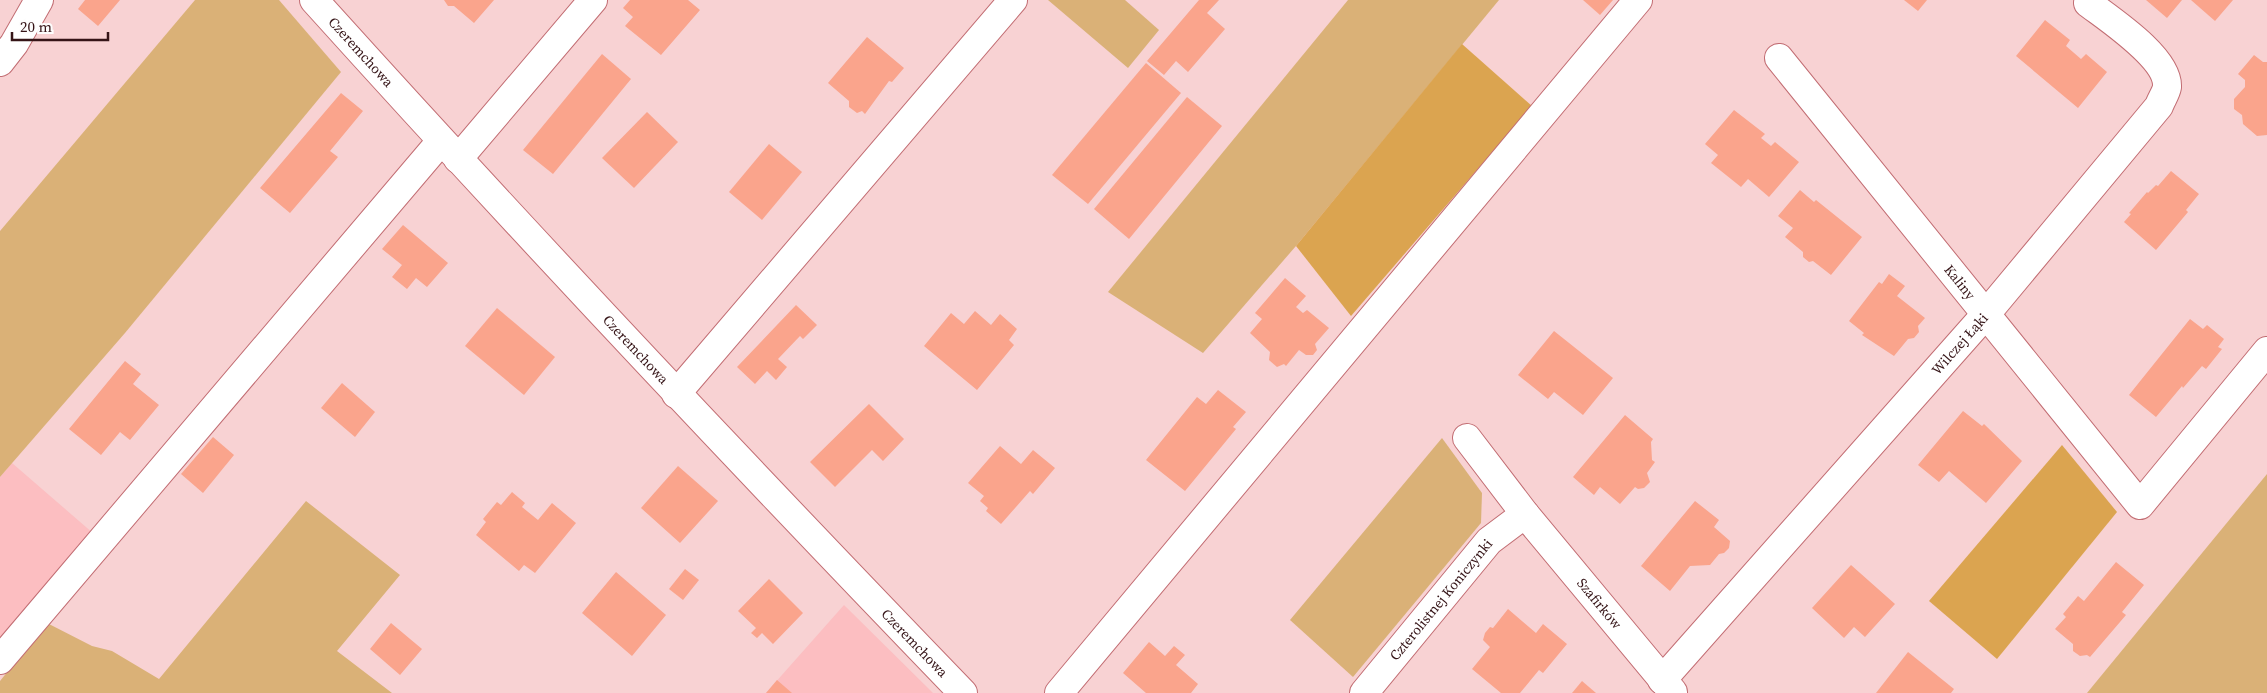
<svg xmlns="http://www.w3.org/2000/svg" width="2267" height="693" font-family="'Source Serif 4',serif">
<rect width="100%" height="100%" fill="#f8d2d3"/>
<!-- built -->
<g fill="#fcbec1">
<polygon points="12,463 94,534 0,646 0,477"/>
<polygon points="844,605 933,693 766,693"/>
</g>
<!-- green -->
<g fill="#dab177">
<polygon points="195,0 279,0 341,72 125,333 0,477 0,231"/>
<polygon points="1048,0 1125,0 1159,30 1128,68"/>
<polygon points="1348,0 1499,0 1296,246 1203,353 1108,292"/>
<polygon points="1442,438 1482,493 1481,523 1353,677 1290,620"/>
<polygon points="2267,474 2267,693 2087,693"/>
<polygon points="306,501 400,575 337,651 392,693 0,693 0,681 47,623 92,646 112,651 159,679"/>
</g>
<!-- forest -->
<g fill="#dba450">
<polygon points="1462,44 1532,106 1351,316 1296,246"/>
<polygon points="2062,445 2117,512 1997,659 1929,601"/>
</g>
<!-- building -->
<g fill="#faa48c">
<polygon points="85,0 120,0 98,26 78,9"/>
<polygon points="444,0 494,0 474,23 454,6 448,6"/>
<polygon points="630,0 688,0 700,10 661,55 625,26 633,17 623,8"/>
<polygon points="1199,0 1219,0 1207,13 1225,29 1188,72 1176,61 1164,75 1147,61"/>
<polygon points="1583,0 1613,0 1600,15"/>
<polygon points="1904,0 1927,0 1918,11"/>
<polygon points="2146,0 2182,0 2167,18"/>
<polygon points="2191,0 2233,0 2215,21"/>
<polygon points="2045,20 2070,40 2066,46 2081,59 2086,54 2107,72 2078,108 2016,56"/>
<polygon points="867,37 904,68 892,82 889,81 865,114 862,111 857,113 849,107 849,101 828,83"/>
<polygon points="602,54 631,79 553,174 523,150"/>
<polygon points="2254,55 2263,62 2267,62 2267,135 2257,136 2243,124 2242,115 2234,109 2234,99 2245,87 2245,80 2238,74"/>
<polygon points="1146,63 1181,93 1088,204 1052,175"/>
<polygon points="341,93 363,111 330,151 338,157 290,213 260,188"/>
<polygon points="1187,97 1222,126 1129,239 1094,209"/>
<polygon points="1734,110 1765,134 1761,138 1771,146 1775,142 1799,162 1769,197 1748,179 1741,187 1711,163 1718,155 1705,144"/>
<polygon points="647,112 678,142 634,188 602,158"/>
<polygon points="769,144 802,172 762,220 729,192"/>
<polygon points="2171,171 2199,194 2186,210 2188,212 2156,250 2124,222 2131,214 2129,213 2147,192 2148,193 2156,185 2158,186"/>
<polygon points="1800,190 1814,202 1816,200 1862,237 1831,275 1813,261 1809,262 1803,257 1803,252 1785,237 1793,228 1778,216"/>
<polygon points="403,225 448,263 427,287 416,278 407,289 392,277 402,265 382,249"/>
<polygon points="1889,274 1905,286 1897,296 1925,318 1918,326 1919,332 1914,338 1908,339 1894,356 1862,335 1864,333 1849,321 1879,282 1882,284"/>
<polygon points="1285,278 1306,296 1296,307 1303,313 1307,310 1329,328 1315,344 1317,350 1313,355 1306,355 1299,350 1286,366 1284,364 1277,367 1269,360 1270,352 1250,333 1262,319 1255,313"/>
<polygon points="796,305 817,325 803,339 800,336 778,359 787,367 776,380 767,371 755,384 737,367"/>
<polygon points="497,308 555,357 524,395 465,346"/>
<polygon points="975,311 991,325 1000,314 1017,329 1009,340 1014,345 977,390 924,346 951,313 964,324"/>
<polygon points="2190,319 2203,329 2207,325 2224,339 2218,347 2222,349 2206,369 2202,366 2183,388 2182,386 2156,417 2129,395"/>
<polygon points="1554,331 1613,378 1583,415 1554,392 1548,399 1518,375"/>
<polygon points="125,361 141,374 133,384 159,405 130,440 120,432 101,455 69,429"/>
<polygon points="342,383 375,412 355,437 321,408"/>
<polygon points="1218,390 1246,412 1233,427 1236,429 1185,491 1146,460 1197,397 1206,404"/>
<polygon points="869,404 904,439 883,461 872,450 835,487 810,462"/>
<polygon points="1963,411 1982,426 1984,424 2022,461 1986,503 1949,471 1939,482 1918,465"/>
<polygon points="1625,415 1653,439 1651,442 1652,460 1655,462 1647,473 1650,482 1644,488 1638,489 1635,487 1620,504 1600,487 1594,495 1573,477"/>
<polygon points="213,437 234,455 203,493 181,474"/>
<polygon points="1000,446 1021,464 1033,450 1055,468 1033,494 1030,491 1001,524 986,511 988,508 980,501 984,496 968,483"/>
<polygon points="678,466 718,501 680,543 641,508"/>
<polygon points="512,492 525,503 522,507 538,520 552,503 576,523 535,573 524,565 519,571 476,535 486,522 483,519 497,502 501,505"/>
<polygon points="1695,501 1719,520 1714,527 1730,541 1729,548 1724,553 1719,554 1710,565 1690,566 1670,591 1641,566"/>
<polygon points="2116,562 2144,585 2122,612 2126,615 2090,657 2087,655 2080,656 2073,651 2073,644 2055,629 2066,617 2063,614 2078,596 2084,601"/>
<polygon points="1851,565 1895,604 1865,637 1854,627 1844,638 1812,608"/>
<polygon points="685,569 699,580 683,600 669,589"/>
<polygon points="616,572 666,615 632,656 582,613"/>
<polygon points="769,579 803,613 773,644 762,633 757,638 751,633 756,628 738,611"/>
<polygon points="1508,609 1536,633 1543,624 1567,644 1543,673 1539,670 1520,693 1501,693 1472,669 1490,647 1483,640 1485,633 1490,627 1493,628"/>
<polygon points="391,623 422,649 400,675 370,649"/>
<polygon points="1149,642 1165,656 1174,646 1185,655 1176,665 1198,684 1191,693 1146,693 1123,673"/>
<polygon points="1908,652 1954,689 1951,693 1876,693"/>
<polygon points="777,680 792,693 766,693"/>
<polygon points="1582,681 1596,693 1572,693"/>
</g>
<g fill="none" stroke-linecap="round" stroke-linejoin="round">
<defs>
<g id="minor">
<path id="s1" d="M314,0c212,235 429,465 649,693"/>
<path id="s2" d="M1779,58l361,447 127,-154"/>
<polyline points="0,62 14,44 39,0"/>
<polyline points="458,159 593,0"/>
<polyline points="676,394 1013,0"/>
<path id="s3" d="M1467,438l58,76 148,178"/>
<polyline points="0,660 441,141"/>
<path id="s4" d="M1662,680l324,-366 173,-208c2,-6 7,-13 8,-19 2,-29 -58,-68 -79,-84"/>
<polyline points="1059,693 1638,0"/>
<path id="s5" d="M1364,693l125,-152 36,-27"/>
</g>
</defs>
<!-- minor casing -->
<use href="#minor" stroke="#c26d73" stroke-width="30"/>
<!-- minor -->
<use href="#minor" stroke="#fff" stroke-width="28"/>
</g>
<g text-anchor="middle" stroke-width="4" stroke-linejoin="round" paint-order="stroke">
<!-- street labels -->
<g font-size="14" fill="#351417" stroke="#fdfdfd">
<text dy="5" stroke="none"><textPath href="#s1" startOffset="70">Czeremchowa</textPath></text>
<text dy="5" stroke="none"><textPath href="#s2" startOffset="288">Kaliny</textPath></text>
<text dy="5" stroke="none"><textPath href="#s4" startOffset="449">Wilczej Łąki</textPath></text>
<text dy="5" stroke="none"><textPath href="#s1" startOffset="475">Czeremchowa</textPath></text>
<text dy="5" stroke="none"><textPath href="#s5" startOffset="121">Czterolistnej Koniczynki</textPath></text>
<text dy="5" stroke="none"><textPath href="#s3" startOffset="212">Szafirków</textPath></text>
<text dy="5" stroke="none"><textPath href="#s1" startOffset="880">Czeremchowa</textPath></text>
</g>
</g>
<!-- scale -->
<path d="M12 32v8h96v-8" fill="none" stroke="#351417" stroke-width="2.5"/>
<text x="20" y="32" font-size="15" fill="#351417" stroke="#fdfdfd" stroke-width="4" paint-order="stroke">20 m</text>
</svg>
